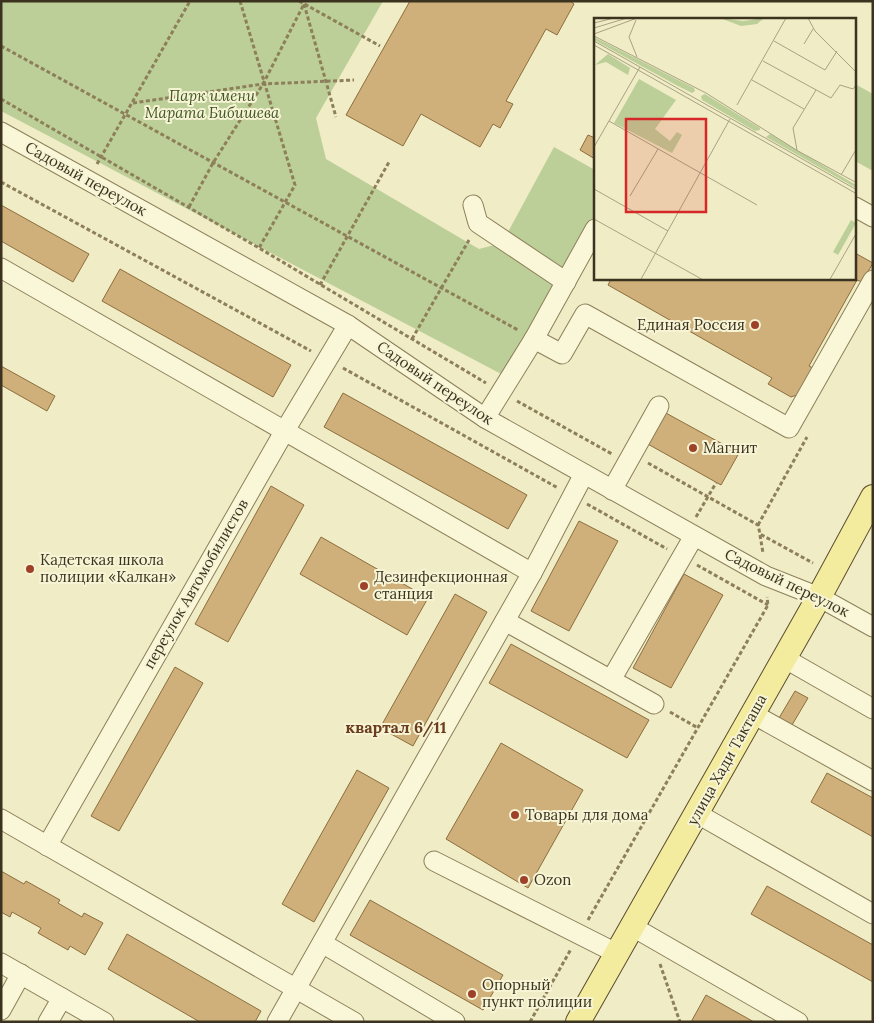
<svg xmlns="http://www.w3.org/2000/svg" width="874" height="1023" font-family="Lora,serif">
<rect width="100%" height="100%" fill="#f0ecc5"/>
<!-- green -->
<g fill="#bdcf99">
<polygon points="1,1 383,1 316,118 326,159 479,249 502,243 554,147 595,170 595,215 505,376 1,111"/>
<polygon points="855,84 873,94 873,171 855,161"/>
</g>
<!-- building -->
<g fill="#cfb07a" stroke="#8c6e3f">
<polygon points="410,1 570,1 574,4 557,35 546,29 506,101 513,104 500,128 493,124 480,147 421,114 403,146 346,115"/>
<polygon points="588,135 595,138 595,159 580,150"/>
<polygon points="1,205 89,254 73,282 1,241"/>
<polygon points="855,253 873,263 862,282 857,280 809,366 815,369 800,394 791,397 768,384 772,378 608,285 611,279 855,279"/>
<polygon points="120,269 291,365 273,397 102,301"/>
<polygon points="1,366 55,396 47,411 1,385"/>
<polygon points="343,393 527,495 508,529 324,427"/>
<polygon points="664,412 739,453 721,485 646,443"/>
<polygon points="271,486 304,505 228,642 195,624"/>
<polygon points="579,521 618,541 569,631 531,611"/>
<polygon points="321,537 428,598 407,635 300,574"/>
<polygon points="684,574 723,595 671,688 633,668"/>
<polygon points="455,594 487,612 413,746 380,728"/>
<polygon points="511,644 649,720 627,758 489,683"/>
<polygon points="175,667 203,683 119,831 91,816"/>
<polygon points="795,691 808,698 792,725 779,718"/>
<polygon points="501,743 583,790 528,888 446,839"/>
<polygon points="357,770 389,788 314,922 282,904"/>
<polygon points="827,773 873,798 873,837 811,802"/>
<polygon points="1,871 24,884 26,881 60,900 58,903 82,917 84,913 103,923 85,955 70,946 68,950 38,933 41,928 12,912 10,917 1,912"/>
<polygon points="767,886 873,945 873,982 751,914"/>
<polygon points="370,900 503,975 483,1010 350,935"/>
<polygon points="127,934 261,1011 255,1022 200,1022 108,969"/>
<polygon points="706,995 754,1022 691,1022"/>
</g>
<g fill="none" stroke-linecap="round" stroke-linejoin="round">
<defs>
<g id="minor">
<polyline points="1,132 348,325 485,418 766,576 819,597 873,627"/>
<polyline points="473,205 478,223 566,282"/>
<polyline points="855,207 873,217"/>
<polyline points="1,268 532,573"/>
<polyline points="534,339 562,354 585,314 789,428 873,280"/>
<polyline points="485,418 534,339 595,229"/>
<polyline points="612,490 659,406"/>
<polyline points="505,621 654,704"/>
<polyline points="784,658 873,709"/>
<polyline points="611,680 694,536"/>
<polyline points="753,714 873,781"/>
<polyline points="696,813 873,914"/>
<polyline points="1,819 354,1022"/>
<polyline points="47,846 284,432 348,325"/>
<polyline points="434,861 618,954"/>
<polyline points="633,927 798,1022"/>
<polyline points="322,943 455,1022"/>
<polyline points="1,963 104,1022"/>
<polyline points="1,1010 21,974"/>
<polyline points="48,1022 62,998"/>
<polyline points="277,1022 532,573 584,474"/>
</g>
<polyline id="major" points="578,1022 819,597 873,497"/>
</defs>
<!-- minor casing -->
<use href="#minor" stroke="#8c7f5a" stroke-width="21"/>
<!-- major casing -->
<use href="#major" stroke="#5a4c2f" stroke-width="26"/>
<!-- path -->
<g stroke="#8c7f5a" stroke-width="3" stroke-dasharray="4 2.5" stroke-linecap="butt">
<polyline points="240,1 295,185 259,248"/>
<polyline points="299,1 380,46"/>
<polyline points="304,4 336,117"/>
<polyline points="1,46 518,330"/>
<polyline points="1,99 259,248 486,383"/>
<polyline points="133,103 263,84 354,80"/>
<polyline points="97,164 190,1"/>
<polyline points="1,182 311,351"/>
<polyline points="189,207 213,163 263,84 304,4"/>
<polyline points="320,285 389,162"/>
<polyline points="412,339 469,240"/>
<polyline points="343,368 558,488"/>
<polyline points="517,401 612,454"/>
<polyline points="648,463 758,525 760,534 813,563"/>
<polyline points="587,504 667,549"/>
<polyline points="696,517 716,483"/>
<polyline points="758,525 807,437"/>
<polyline points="760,535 763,553"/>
<polyline points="697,565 768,605"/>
<polyline points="670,712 698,728"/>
<polyline points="588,920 768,605 767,597"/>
<polyline points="660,964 680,1022"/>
<polyline points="530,1022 571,949"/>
</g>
<!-- minor -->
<use href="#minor" stroke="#faf7d9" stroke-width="19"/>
<!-- major -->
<use href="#major" stroke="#f3eb9d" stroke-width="24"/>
</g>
<!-- markers -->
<g fill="#9d4128" stroke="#f7f4d5" stroke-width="2">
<circle cx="755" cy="325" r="5"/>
<circle cx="693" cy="448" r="5"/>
<circle cx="30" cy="569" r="5"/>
<circle cx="364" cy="586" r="5"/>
<circle cx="515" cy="815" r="5"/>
<circle cx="524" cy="880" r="5"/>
<circle cx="472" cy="994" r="5"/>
</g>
<g text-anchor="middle" stroke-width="4" stroke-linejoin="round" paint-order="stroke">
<!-- park labels -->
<g font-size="15" font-style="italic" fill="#405825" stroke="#f7f4d5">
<text x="212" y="101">Парк имени<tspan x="212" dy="17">Марата Бибишева</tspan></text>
</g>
<!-- street labels -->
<g font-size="15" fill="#3b331f" stroke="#f7f4d5">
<text transform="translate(86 179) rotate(29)" y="5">Садовый переулок</text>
<text transform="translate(435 383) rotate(34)" y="5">Садовый переулок</text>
<text transform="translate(787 583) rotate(26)" y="5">Садовый переулок</text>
<text transform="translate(196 584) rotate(-60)" y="5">переулок Автомобилистов</text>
<text transform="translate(727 760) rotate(-61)" y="5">улица Хади Такташа</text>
</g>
<!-- poi labels -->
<g font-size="15" fill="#3b331f" stroke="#f7f4d5" text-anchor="start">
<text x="745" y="330" text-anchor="end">Единая Россия</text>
<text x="703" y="453">Магнит</text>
<text x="40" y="565">Кадетская школа<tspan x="40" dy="17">полиции «Калкан»</tspan></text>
<text x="374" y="582">Дезинфекционная<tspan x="374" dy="17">станция</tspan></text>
<text x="525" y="820">Товары для дома</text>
<text x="534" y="885">Ozon</text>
<text x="482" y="990">Опорный<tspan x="482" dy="17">пункт полиции</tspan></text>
</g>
<!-- neighbourhood labels -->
<g font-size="16" font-weight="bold" fill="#693d1d" stroke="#f7f4d5">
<text x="396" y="733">квартал 6/11</text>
</g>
</g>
<!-- overview -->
<g transform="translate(594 18)">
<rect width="262" height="262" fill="#f0ecc5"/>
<path d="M0,19l100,51 1,3 -3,2 -16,-8 -82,-45zM111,76l55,34v2l-5,1 -53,-31 -1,-4zM176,116l86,51v3l-90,-51z" fill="#bdcf99"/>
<path d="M126,0l23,3 21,-3 -7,6 -16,2zM14,36l22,14 -2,7 -22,-13 -11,3z" fill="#bdcf99"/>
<path d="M45,61l37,21 -21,29 15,12 7,-9 5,3 -10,18 -58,-30zM257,202l5,3 -18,32 -5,-3z" fill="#bdcf99"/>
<path fill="none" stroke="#a8a283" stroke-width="1" d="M214,0l7,13 42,42M42,2l-7,17 8,20M0,5l20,-5M0,10l33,-10M0,16l43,-16M0,18l112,57 92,58 59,32M0,23l263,149M180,23l51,29 12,-19M210,26l9,-15M0,27l263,149M169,43l68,37 9,-13 13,4 4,-5M158,62l52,29M143,87l49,-87M15,103l148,84M0,129l46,-80M203,132l-4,-22 23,-38M247,157l16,-27M0,171l74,42M36,178l28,-47M0,201l111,62M46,263l90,-162M235,263l28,-49"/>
<path fill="#d62828" fill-opacity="0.15" stroke="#d62828" stroke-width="2.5" d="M32,101h80v93h-80z"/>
<rect width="262" height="262" fill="none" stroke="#3b331f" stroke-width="2.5"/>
</g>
<!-- border -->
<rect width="874" height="1023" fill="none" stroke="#3b331f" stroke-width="5"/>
</svg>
